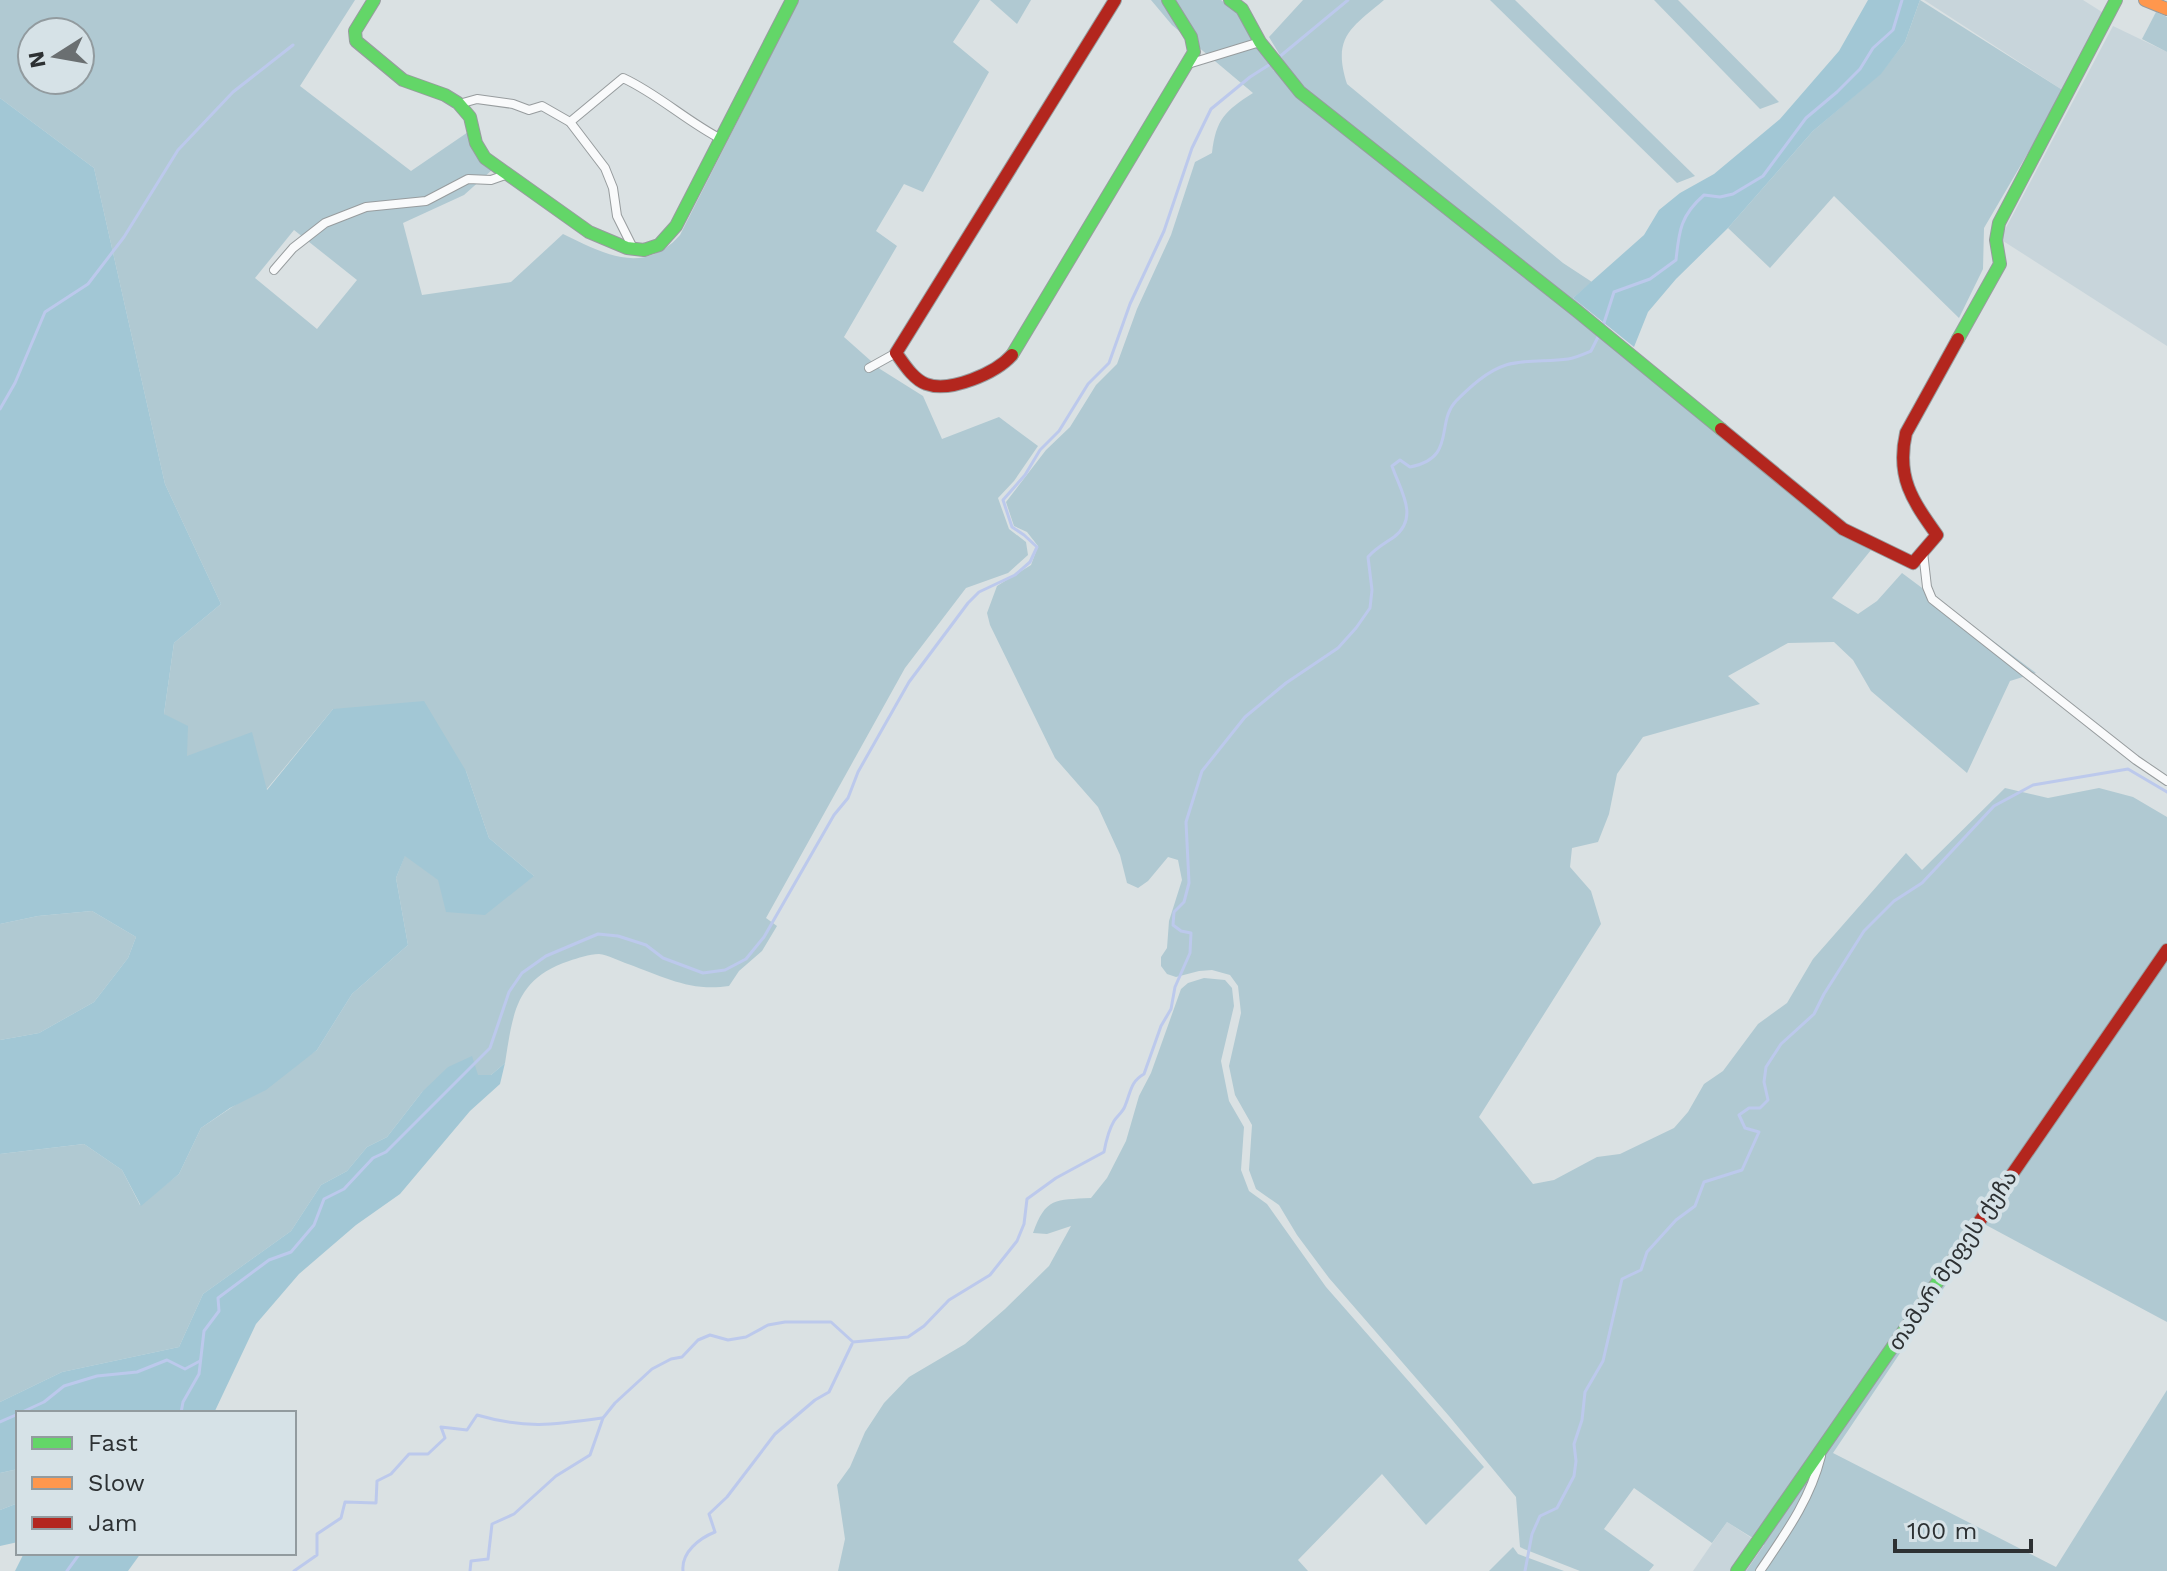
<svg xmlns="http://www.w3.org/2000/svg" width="2167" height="1571" font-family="'Work Sans','Noto Sans Georgian',sans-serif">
<rect width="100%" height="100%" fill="#dae1e3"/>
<!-- built -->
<g fill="#c8d5db">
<polygon points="1924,0 2083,0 2102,12 2064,91"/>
<polygon points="2113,26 2167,52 2167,346 2000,239"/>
<polygon points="1727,1522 1753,1539 1730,1571 1693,1571"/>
</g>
<!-- green -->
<g fill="#b0c9d2" fill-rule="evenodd">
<path d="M0,0h355l-55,86 111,85 63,-43 18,42 -28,25 -61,28 19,72 89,-13 52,-48c41,20 81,42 117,1l119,-235h181l-27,42 36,30 -66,120 -19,-8 -28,47 21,15 -53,91 36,32 43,27 19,43 57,-22 39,29 -24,35 -16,17 11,31 17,13 2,13 -20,18 -42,15 -61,80 -139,250 11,8 -15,25 -23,20 -10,15c-38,6 -65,-9 -101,-22 -9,-3 -20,-9 -29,-10 -10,0 -21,4 -30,7 -54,18 -56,53 -64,102l-14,12h-13l-56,17 -35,45 -20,10 -20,24 -26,14 -30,46 -88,63 -24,53 -117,25 -62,30v-248l84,-10 38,26 18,35 39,-31 22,-46 116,-78 35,-56 56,-49 -12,-67 9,-23 34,25 95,-4 -45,-38 -23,-67 -133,-62 -67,81 -79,-34 -23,-42 10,-71 47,-39 -56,-120 -71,-316 -94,-70zM32,32h48v48h-48zM294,230l63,50 -40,49 -62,-51z"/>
<polygon points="990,0 1031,0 1017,24"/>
<path d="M1151,0h70l19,15 34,56 12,-6 -17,-28 34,-37h81c-33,28 -52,37 -37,84l216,179 29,19 -19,16 298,252 -39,48 26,16 19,-13 25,-28 134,100 -26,8 -43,92 -96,-82 -18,-31 -19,-18 -46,1 -60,33 32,28 -117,33 -26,37 -8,40 -11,28 -26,6 -2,19 21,24 10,33 -122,193 54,67 21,-4 43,-23 23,-3 54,-26 14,-16 16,-28 19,-13 35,-47 29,-21 26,-44 93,-106 16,17 83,-82 43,10 51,-10 34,9 34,20v505l-181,-97 -153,228 223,114 111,-177v181h-421l18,-26 -37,-23 -15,21 -78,-55 -30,41 50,36 -5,6h-69l-56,-22 -4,-2 -4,-50 -67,-81 -120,-138 -32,-43 -18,-30 -23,-16 -7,-19 3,-45 -17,-30 -6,-29 12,-53 -3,-27 -8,-11 -18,-5 -13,1 -23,6 -9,-3 -6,-8v-9l6,-9 2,-27 13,-41 -4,-20 -10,-3 -20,24 -10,7 -11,-5 -7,-28 -22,-48 -43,-49 -65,-133 -3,-12 10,-27 34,-21 7,-19 -11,-14 -13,-6 -8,-24 40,-52 24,-23 26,-42 21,-21 20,-55 34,-74 24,-73 17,-9c4,-34 13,-42 41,-60l-81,-68z"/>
<polygon points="1490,0 1515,0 1695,176 1677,183"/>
<polygon points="1654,0 1678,0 1779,102 1760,109"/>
<polygon points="1920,0 2064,91 1984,228 1983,269 1959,318 1834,196 1770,268 1728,228 1813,131 1881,73 1905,42"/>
<polygon points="2156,12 2167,17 2167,52 2142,39"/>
<polygon points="92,911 136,937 128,958 94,1002 39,1033 0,1040 0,924 38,916"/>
<path d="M1204,978l21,2 7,8 2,18 -13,55 8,40 15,26 -3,43 8,21 18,13 59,83 158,180 -58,58 -44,-51 -84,86 10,11h-470l7,-32 -8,-54 13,-18 15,-35 19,-29 25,-26 56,-33 40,-35 44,-43 22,-40 -24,8 -14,-1c13,-36 22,-33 58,-35l16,-20 19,-37 13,-45 12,-23 30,-84 7,-6z"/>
<polygon points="18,1469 18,1503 0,1510 0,1473"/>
<polygon points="1513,1547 1518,1554 1564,1571 1489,1571"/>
</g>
<!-- forest -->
<g fill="#a2c7d5">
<polygon points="1868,0 1920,0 1905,42 1881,74 1813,131 1728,228 1676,279 1648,312 1634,347 1573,298 1644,235 1659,210 1680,193 1714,174 1780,119 1839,51"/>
<polygon points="0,98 94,168 165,484 221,604 174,643 164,714 188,726 187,756 252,732 267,790 333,709 424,701 466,771 489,838 534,876 485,915 446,912 438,880 405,856 396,878 408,945 352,994 317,1050 266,1090 230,1108 201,1128 179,1174 141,1206 122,1170 84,1144 0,1154 0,1040 39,1033 94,1002 128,958 136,937 92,911 38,916 0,924"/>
<polygon points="472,1056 478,1075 491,1075 505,1063 500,1084 470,1111 400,1194 356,1225 299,1274 256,1324 214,1413 18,1413 18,1469 0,1473 0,1402 62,1372 179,1347 203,1294 291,1231 321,1185 347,1171 367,1147 387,1137 422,1092 448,1067"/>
<polygon points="18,1503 18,1542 0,1546 0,1510"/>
<polygon points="24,1553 141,1553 128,1571 15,1571"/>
</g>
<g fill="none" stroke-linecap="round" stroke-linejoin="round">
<!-- stream -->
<g stroke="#bcc9ec" stroke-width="3">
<polyline points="1278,58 1348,0"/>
<path d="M1603,326l11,-34 36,-13 26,-19c3,-30 5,-45 28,-65l16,2 13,-3 30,-18 43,-58 31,-26 23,-23 13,-21 20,-18 9,-30"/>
<polyline points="0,409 15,383 45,312 88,284 124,237 178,150 233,92 293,45"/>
<polyline points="20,1413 44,1402 64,1386 97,1376 137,1372 167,1360 185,1369 200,1361"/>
<polyline points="181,1413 183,1402 199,1374 204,1331 219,1311 218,1298 269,1260 291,1252 314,1225 324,1199 344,1189 373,1158 386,1152 490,1048 509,992 522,973 546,956 598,934 618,936 646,945 663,958 703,973 725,970 746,959 764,937 834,815 848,798 858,772 909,682 968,603 979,592 1015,575 1030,562 1037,547 1024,535 1012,527 1003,500 1025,475 1040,450 1059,431 1088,384 1109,363 1130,304 1164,231 1192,148 1211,109 1250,77 1272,63"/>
<polyline points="0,1422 18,1414"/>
<polyline points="67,1571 80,1553"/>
<path d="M294,1571l23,-16v-21l24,-16 4,-16 31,1 1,-22 14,-7 18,-20h19l17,-16 -4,-11 26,3 10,-15c48,14 76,10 125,3"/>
<path d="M470,1571l1,-10 17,-2 4,-35 22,-10 42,-38 34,-21 13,-37 12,-15 37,-34 19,-10 11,-2 16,-17 12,-5 18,5 18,-3 22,-12 17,-3h46l22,20 55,-5 16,-11 25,-26 41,-25 27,-34 7,-17 3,-25 29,-21 48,-26c2,-11 4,-21 10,-31 3,-5 9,-9 11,-15 6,-14 5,-24 19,-32l17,-48 10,-17 4,-22 15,-34 1,-20 -10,-2 -8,-6 1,-13 10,-10 5,-19 -3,-61 16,-51 43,-54 41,-34 52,-35 18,-20 14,-20 2,-18 -4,-33c8,-9 16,-13 26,-20 26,-20 6,-47 -2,-71l8,-6 10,7c47,-9 25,-44 46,-66 14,-14 31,-30 50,-36 20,-6 41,-3 62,-6 7,-1 16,-5 23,-8l9,-18"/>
<path d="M683,1571c-2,-19 17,-33 32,-39l-6,-18 18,-17 48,-63 40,-34 14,-8 23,-48"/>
<polyline points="1525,1571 1532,1534 1540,1516 1557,1508 1574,1476 1576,1461 1574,1444 1582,1420 1585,1392 1603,1361 1622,1279 1641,1270 1647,1252 1676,1220 1695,1206 1704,1182 1742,1170 1759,1132 1745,1128 1739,1115 1749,1108 1760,1108 1768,1100 1764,1082 1766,1067 1781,1044 1814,1014 1824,994 1864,931 1894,901 1922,883 1994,806 2033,785 2128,769 2167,792"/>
</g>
<defs>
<g id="street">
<polyline points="1188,64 1260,42"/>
<polyline points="459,104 477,99 513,104 529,110 542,106 570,122 605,168 613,188 617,216 633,248"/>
<path d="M570,122l53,-44c35,16 63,43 98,61"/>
<polyline points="274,270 293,248 325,223 366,207 426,201 468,179 491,180 508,174"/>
<polyline points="869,368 896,353"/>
<polyline points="1923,552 1927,587 1932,599 2136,760 2167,781"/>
<path d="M1760,1571c25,-37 50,-71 61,-115"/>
</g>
<g id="fast">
<polyline points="374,0 355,31 356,41 403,80 445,95 458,103 470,117 476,143 485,158 589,232 627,248 644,250 659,245 676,226 792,0"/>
<polyline points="1230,0 1242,9 1260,42 1300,92 1577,311 1721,429"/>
<polyline points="1958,339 2000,264 1996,240 1999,223 2116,0"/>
<polyline points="1012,355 1194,52 1191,37 1168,0"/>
<polyline points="1737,1571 1966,1241"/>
</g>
<polyline id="slow" points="2145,0 2167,9"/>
<g id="jam">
<path d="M1012,355c-16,18 -62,38 -86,29 -13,-5 -22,-20 -30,-31l219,-353"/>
<path d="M1721,429l122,100 70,34 24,-28c-25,-35 -41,-58 -31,-102l52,-94"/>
<polyline points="1966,1241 2167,950"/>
</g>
</defs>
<!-- street casing -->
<use href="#street" stroke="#979c9e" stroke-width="10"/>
<!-- fast casing -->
<use href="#fast" stroke="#979c9e" stroke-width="14"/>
<!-- slow casing -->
<use href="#slow" stroke="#979c9e" stroke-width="14"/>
<!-- jam casing -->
<use href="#jam" stroke="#979c9e" stroke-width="14"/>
<!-- street -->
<use href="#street" stroke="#f9fafb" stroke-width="8"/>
<!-- fast -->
<use href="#fast" stroke="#63d668" stroke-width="12"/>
<!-- slow -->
<use href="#slow" stroke="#ff974d" stroke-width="12"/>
<!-- jam -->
<use href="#jam" stroke="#b3261e" stroke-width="12"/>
</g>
<g text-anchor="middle" stroke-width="8" stroke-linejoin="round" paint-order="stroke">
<!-- street labels -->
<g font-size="22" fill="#2d3133" stroke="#d6e2e7">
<text transform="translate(1952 1260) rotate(-56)" y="8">თამარ მეფეს ქუჩა</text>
</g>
</g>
<!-- legend -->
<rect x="16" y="1411" width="280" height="144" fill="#d6e2e7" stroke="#929b9f" stroke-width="2"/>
<rect x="32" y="1437" width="40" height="12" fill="#63d668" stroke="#929b9f" stroke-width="2"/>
<text x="88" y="1451" font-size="24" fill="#2d3133">Fast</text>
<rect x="32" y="1477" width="40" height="12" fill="#ff974d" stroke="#929b9f" stroke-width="2"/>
<text x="88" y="1491" font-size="24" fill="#2d3133">Slow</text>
<rect x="32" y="1517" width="40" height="12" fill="#b3261e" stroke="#929b9f" stroke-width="2"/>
<text x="88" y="1531" font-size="24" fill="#2d3133">Jam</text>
<!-- north arrow -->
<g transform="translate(56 56) rotate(259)"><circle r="38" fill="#d6e2e7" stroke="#929b9f" stroke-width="2"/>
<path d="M0-6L14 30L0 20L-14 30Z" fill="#6a6f71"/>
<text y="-12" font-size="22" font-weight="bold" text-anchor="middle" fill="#2d3133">N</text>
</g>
<!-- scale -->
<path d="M1895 1539v12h136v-12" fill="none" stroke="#2d3133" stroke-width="4"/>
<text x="1907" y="1539" font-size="24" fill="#2d3133" stroke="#d6e2e7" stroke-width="6" paint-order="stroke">100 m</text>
</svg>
